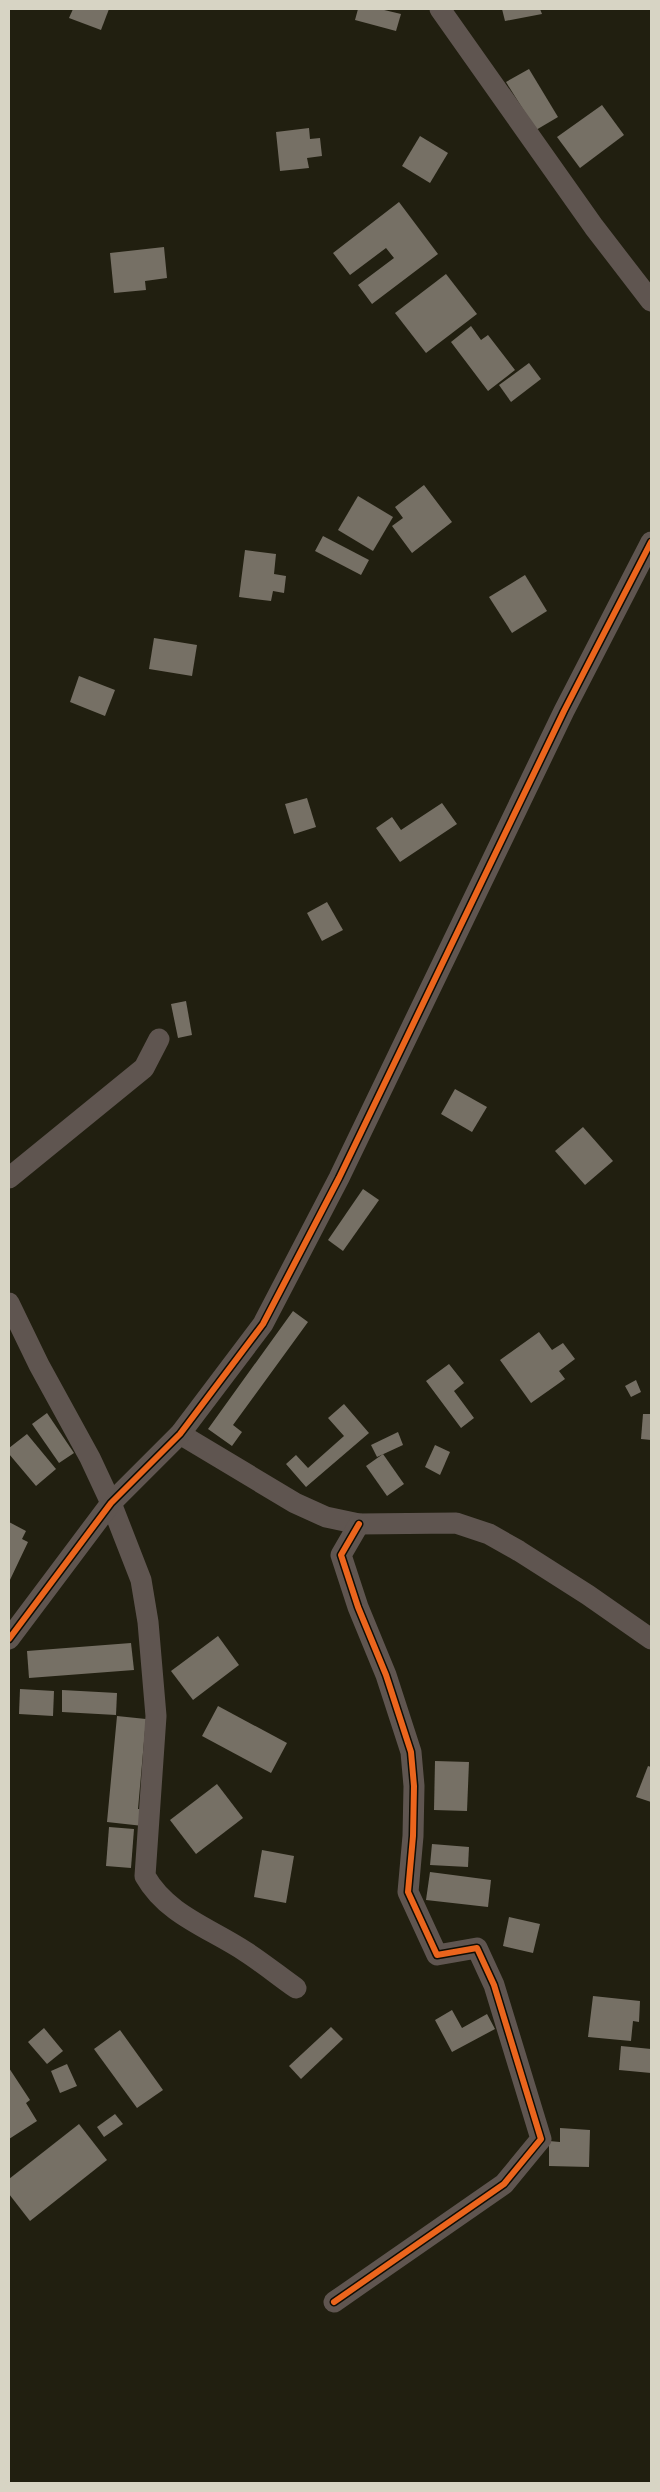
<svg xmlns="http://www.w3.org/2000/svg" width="660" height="2492" font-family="Montserrat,sans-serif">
<rect width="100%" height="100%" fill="#211f10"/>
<!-- building -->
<g fill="#767065">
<polygon points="73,9 109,9 101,30 69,18"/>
<polygon points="358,9 380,9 401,14 396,31 355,20"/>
<polygon points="502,9 540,9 542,14 505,21"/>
<polygon points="529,69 558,117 536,130 506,82"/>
<polygon points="602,105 624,135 580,168 557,137"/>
<polygon points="309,128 310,139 320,138 322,156 307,158 309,168 280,171 276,132"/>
<polygon points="420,136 448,153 430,183 402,166"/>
<polygon points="399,202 438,254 372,304 358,285 394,258 386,248 350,275 333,253"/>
<polygon points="164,247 167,278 145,281 146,290 114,293 110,253"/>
<polygon points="446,274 477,314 426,353 395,313"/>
<polygon points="471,326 481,340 488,335 515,370 488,391 451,342"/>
<polygon points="529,363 541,379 511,402 499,385"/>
<polygon points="424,485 452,522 412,553 392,526 403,518 395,507"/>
<polygon points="358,496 393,517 373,551 338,530"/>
<polygon points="323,536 369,560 361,575 315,551"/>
<polygon points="245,550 276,554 274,574 286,576 284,593 273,591 271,601 239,597"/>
<polygon points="525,575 547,611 512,633 489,597"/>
<polygon points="154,638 197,645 192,676 149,669"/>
<polygon points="79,676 115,690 105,716 70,702"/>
<polygon points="307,798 316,827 294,834 285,804"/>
<polygon points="442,803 457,824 400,862 376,828 392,817 401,830"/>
<polygon points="327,902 343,930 322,941 307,913"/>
<polygon points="186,1001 192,1035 178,1038 171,1004"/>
<polygon points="455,1089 487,1107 472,1132 441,1114"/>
<polygon points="583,1127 613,1161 585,1185 555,1151"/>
<polygon points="363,1189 379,1200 343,1251 328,1240"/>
<polygon points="293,1311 308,1322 233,1425 242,1432 232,1446 208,1429"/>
<polygon points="539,1332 552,1350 563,1343 575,1359 559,1371 565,1379 531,1403 500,1360"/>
<polygon points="449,1364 464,1383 454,1391 474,1418 461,1428 426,1381"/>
<polygon points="636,1380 641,1392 631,1397 625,1386"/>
<polygon points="344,1404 369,1433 306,1487 286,1464 296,1455 308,1468 344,1436 328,1418"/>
<polygon points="47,1413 74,1453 59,1463 32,1424"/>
<polygon points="643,1414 651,1414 651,1440 641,1439"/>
<polygon points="398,1432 403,1445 377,1457 371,1445"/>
<polygon points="27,1434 56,1469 36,1486 9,1454 9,1448"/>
<polygon points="435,1445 450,1452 440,1475 425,1467"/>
<polygon points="383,1454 404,1484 387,1496 366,1466"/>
<polygon points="9,1522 26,1531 22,1539 28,1542 9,1582"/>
<polygon points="218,1636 239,1665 193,1700 171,1671"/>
<polygon points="131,1643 134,1670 29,1678 27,1651"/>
<polygon points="20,1689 54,1691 53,1716 19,1714"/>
<polygon points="62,1690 117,1693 116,1715 62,1712"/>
<polygon points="218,1706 287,1743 271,1773 202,1736"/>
<polygon points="117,1716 146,1719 138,1809 145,1809 143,1826 107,1822"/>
<polygon points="435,1761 469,1762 467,1811 434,1810"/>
<polygon points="648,1766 651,1767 651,1802 636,1797"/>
<polygon points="217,1784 243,1818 196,1854 170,1820"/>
<polygon points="109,1827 134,1829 131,1868 106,1866"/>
<polygon points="432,1844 469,1847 468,1867 430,1865"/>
<polygon points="262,1850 294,1856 286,1903 254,1897"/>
<polygon points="430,1872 491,1880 488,1907 426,1900"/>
<polygon points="509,1917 540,1924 533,1953 503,1946"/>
<polygon points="593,1996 640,2001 639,2022 633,2021 631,2041 588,2037"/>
<polygon points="452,2010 462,2028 487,2014 495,2029 452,2052 435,2020"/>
<polygon points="331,2027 343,2039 301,2079 289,2066"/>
<polygon points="44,2028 63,2051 47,2064 28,2042"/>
<polygon points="120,2030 163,2090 137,2108 94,2049"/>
<polygon points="621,2046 651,2049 651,2073 619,2070"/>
<polygon points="67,2064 77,2086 60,2093 51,2071"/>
<polygon points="9,2068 30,2100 26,2103 37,2121 9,2139"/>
<polygon points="115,2114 123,2124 104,2137 97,2127"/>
<polygon points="79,2124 107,2160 30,2221 9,2194 9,2179"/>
<polygon points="560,2128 590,2130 589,2167 549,2166 549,2141 560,2142"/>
</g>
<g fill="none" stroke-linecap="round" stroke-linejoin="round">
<!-- minor -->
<g stroke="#5f5550" stroke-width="21">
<polyline points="440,9 594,227 651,301"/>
<polyline points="9,1178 144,1068 159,1039"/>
<path d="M9,1303l30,62 51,93 21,45 30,77 7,42 8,94 -11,160c22,39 65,52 101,76 17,11 33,24 50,36"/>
<polyline points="180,1434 295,1503 326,1517 359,1524 456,1523 489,1534 519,1551 588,1595 651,1639"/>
<polyline points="9,1639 111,1503 180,1434 263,1324 339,1178 564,711 651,542"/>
<polyline points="334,2302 504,2184 541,2139 494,1985 477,1948 437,1955 408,1892 413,1836 414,1786 411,1752 386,1675 358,1607 341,1555 359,1524"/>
</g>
<defs>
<g id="cycleway">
<polyline points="9,1639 111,1503 180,1434 263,1324 339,1178 564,711 651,542"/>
<polyline points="334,2302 504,2184 541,2139 494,1985 477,1948 437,1955 408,1892 413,1836 414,1786 411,1752 386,1675 358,1607 341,1555 359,1524"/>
</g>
</defs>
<!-- cycleway casing -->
<use href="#cycleway" stroke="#0f0d04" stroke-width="9"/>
<!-- cycleway -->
<use href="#cycleway" stroke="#eb651d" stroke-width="6"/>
</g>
<!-- border -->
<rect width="660" height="2492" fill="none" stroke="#d7d4c4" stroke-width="20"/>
</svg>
